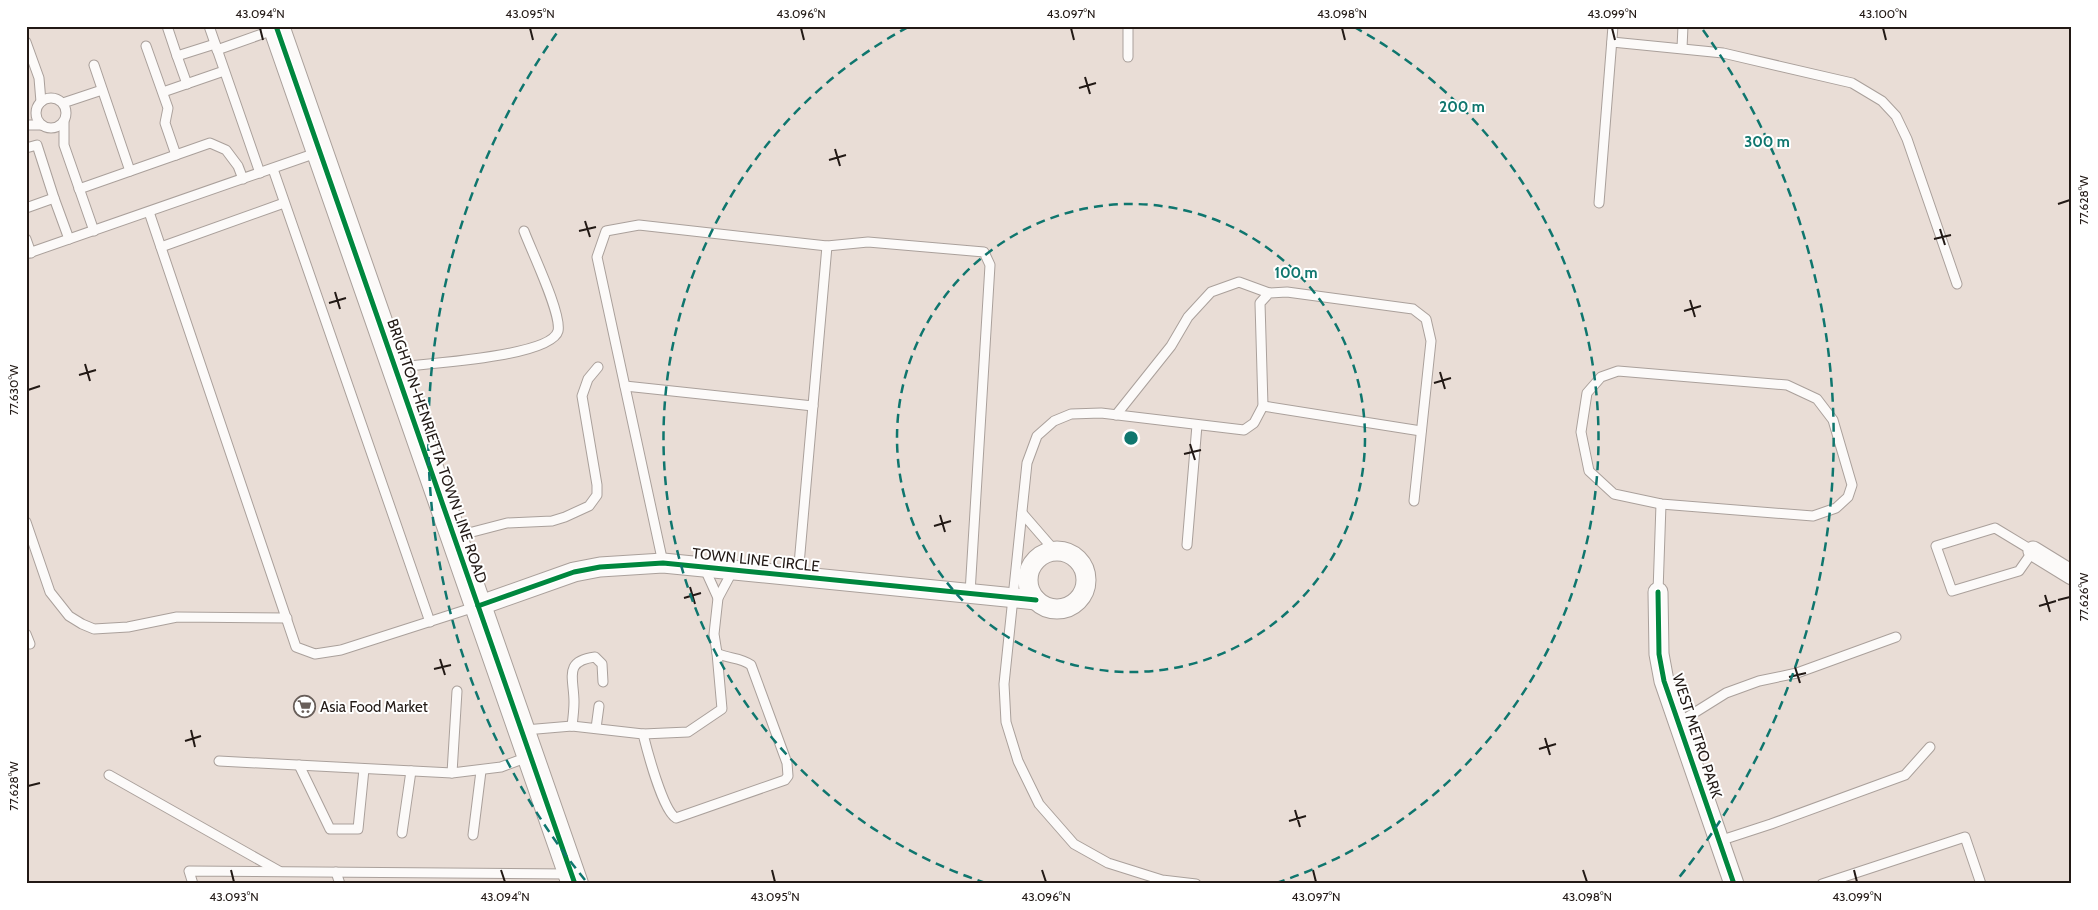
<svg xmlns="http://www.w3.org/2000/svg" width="2098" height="910" font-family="Cabin,sans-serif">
<rect width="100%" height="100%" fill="#e9ddd6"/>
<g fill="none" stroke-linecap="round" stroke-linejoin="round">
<defs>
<g id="lane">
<polyline points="167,26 177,56 215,44"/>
<polyline points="209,26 260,173"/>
<polyline points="26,42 39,78 41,102"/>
<polyline points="1612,42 1723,53 1852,83 1882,101 1896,116 1907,139 1957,284"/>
<polyline points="146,46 168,108 165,123 176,155"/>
<polyline points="1682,48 1683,26"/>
<polyline points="217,50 276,29"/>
<polyline points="177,56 187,84"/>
<polyline points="1128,57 1128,26"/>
<polyline points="94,65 130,171"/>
<polyline points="163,92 224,71"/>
<circle cx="51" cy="113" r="15"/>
<polyline points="63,103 102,90"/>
<polyline points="64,122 64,145 94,231"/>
<polyline points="26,125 41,125"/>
<polyline points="26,148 37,145 54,198"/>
<polyline points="273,169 430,622"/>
<polyline points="79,189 210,143 226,150 238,166 243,179"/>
<polyline points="1599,203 1613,26"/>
<polyline points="26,208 54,198 69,239"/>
<polyline points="149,212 296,647 315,654 341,650 475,607"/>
<polyline points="26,239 31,253"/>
<polyline points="161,247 284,203"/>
<polyline points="26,254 319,152"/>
<path d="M397,367c26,-3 154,-10 161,-36 4,-17 -27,-81 -34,-100"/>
<polygon points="1618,371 1787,385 1817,399 1833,420 1852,485 1848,497 1836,508 1813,516 1661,504 1614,494 1589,471 1581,432 1587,393 1601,377"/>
<polyline points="625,386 813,406"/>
<polyline points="1263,406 1421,431"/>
<polyline points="1116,415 1171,346 1188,317 1211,292 1239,282 1269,293"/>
<polyline points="1022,513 1055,551"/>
<polyline points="26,522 50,592 69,616 82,624 94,629 128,627 177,617 287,618"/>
<polygon points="1995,528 2033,551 2019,571 1952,591 1936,546"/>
<polyline points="457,536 507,523 552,521 565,517 589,506 597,495 597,485 582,396 588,379 598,367"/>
<polyline points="1187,545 1197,425"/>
<polyline points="663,563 597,257 606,231 639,225 827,246 868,242 984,252 990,265 970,593"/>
<polyline points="704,567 718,598"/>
<polyline points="798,576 827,246"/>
<polyline points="1658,592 1661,504"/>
<polyline points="26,634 30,644"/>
<polyline points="1678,723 1726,693 1759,681 1797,673 1896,637"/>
<path d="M572,726c1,-8 2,-16 2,-24 0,-24 -11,-41 21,-45l7,7 1,18"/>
<polyline points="596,728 599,706"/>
<path d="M525,730l47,-4 71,8c4,16 20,77 33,84l109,-38 3,-4 -1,-13 -36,-98c-11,-8 -23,-6 -34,-12l-3,-19 4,-36 15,-28"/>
<polyline points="643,734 688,732 722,709 717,653"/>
<polyline points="219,761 452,773 501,767 528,757"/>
<polyline points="299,765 330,829 358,829 364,769"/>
<polyline points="452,773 457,691"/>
<polyline points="109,775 279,871"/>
<polyline points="402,833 411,771"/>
<polyline points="473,835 481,771"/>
<polyline points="1719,841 1771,824 1905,775 1930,747"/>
<polyline points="336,872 340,884"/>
<polyline points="193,884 189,871 569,874"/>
<polyline points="1196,884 1162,880 1108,863 1074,844 1039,804 1018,761 1006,722 1004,684 1027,463 1037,436 1054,421 1071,414 1101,413 1244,430 1254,423 1263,406 1260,303 1269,293 1287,292 1413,309 1426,319 1431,341 1414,501"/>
<polyline points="1822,884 1965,837 1981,884"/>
</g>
<g id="street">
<polyline points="2033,551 2072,575"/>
<circle cx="1057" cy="580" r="29"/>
<polyline points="1658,592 1659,654 1664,681 1734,884"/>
<polyline points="478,606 574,572 600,567 663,563 1036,600"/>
</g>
<polyline id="secondary" points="276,26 575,884"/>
</defs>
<!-- lane casing -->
<use href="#lane" stroke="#aaa09b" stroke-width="11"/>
<!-- street casing -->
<use href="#street" stroke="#aaa09b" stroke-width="21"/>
<!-- secondary casing -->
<use href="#secondary" stroke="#aaa09b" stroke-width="28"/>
<!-- lane -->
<use href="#lane" stroke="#fcfaf9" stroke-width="9"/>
<!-- street -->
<use href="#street" stroke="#fcfaf9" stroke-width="19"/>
<!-- secondary -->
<use href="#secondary" stroke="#fcfaf9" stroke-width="26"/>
<defs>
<g id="cycleway">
<polyline points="276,26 575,884"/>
<polyline points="1658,592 1659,654 1664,681 1734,884"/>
<polyline points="478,606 574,572 600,567 663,563 1036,600"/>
</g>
</defs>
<!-- cycleway casing -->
<use href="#cycleway" stroke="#fff" stroke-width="8"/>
<!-- cycleway -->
<use href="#cycleway" stroke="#00873e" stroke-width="5"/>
</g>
<!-- ticks -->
<path fill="none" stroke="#221915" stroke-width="2" d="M260,28l3,12M530,28l3,12M801,28l3,12M1071,28l3,12M1342,28l3,12M1612,28l3,12M1883,28l3,12M1085,77l5,17M1079,88l17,-5M835,149l5,17M829,160l17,-5M2058,204l12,-4M585,221l5,16M1940,229l5,16M579,231l17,-4M1934,239l17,-4M335,292l5,17M1690,300l5,17M329,303l17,-5M1684,311l17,-5M85,364l5,17M1440,372l5,17M79,375l17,-5M1434,383l17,-5M28,390l12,-4M1190,444l5,16M1184,454l17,-4M940,515l5,17M934,526l17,-5M690,587l5,17M2045,595l5,17M684,598l17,-5M2058,600l12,-3M2039,606l17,-5M440,659l5,16M1795,667l5,16M434,669l17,-4M1789,677l17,-4M191,730l4,17M1545,738l5,17M185,741l16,-5M1539,749l17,-5M28,786l12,-3M1295,810l5,17M1289,821l17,-5M231,870l3,12M501,870l4,12M772,870l3,12M1042,870l4,12M1313,870l3,12M1583,870l4,12M1854,870l3,12"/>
<!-- distance rings -->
<g fill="none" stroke="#0f766e" stroke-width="2.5" stroke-dasharray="9 6">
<circle cx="1131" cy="438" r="234"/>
<path d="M986 883A468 468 0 0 1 908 27M1354 27A468 468 0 0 1 1276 883"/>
<path d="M585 880A702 702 0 0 1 559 30M1703 30A702 702 0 0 1 1677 880"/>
</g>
<!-- icons -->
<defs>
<symbol id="supermarket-ring" viewBox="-11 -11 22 22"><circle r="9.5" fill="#fff" stroke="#685e59" stroke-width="1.5"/><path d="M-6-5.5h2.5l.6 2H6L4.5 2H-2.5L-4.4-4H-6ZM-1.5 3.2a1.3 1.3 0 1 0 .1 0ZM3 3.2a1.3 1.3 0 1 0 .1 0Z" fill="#685e59"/></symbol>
</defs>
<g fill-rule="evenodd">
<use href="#supermarket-ring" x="292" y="694" width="25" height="25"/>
</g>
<g text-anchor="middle" stroke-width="4" stroke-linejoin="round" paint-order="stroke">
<!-- street labels -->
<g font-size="15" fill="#221915" stroke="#fff">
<text transform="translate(437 451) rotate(71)" y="5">BRIGHTON-HENRIETTA TOWN LINE ROAD</text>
<text transform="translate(756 560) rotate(6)" y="5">TOWN LINE CIRCLE</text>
<text transform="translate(1697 736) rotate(72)" y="5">WEST METRO PARK</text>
</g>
<!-- poi labels -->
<g font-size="15" fill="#221915" stroke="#fff" text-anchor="start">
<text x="320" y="712">Asia Food Market</text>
</g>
</g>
<circle cx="1131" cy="438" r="8" fill="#0f766e" stroke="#fff" stroke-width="2.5"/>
<g font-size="15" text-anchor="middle" font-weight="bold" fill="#0f766e" stroke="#fff" stroke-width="4" stroke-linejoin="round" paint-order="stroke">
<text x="1462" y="112">200 m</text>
<text x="1767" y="147">300 m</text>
<text x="1296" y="278">100 m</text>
</g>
<!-- border -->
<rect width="2098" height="910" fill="none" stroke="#ffffff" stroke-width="55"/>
<rect x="28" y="28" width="2042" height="854" fill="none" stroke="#221915" stroke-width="2"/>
<g font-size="12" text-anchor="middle" fill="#221915">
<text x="260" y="18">43.094°N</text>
<text x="530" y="18">43.095°N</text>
<text x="801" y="18">43.096°N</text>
<text x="1071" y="18">43.097°N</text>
<text x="1342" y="18">43.098°N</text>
<text x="1612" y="18">43.099°N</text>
<text x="1883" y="18">43.100°N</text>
<text transform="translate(2084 200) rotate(-90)" y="4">77.628°W</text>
<text transform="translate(14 390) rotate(-90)" y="4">77.630°W</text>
<text transform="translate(2084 597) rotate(-90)" y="4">77.626°W</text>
<text transform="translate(14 786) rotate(-90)" y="4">77.628°W</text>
<text x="234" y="901">43.093°N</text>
<text x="505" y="901">43.094°N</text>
<text x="775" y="901">43.095°N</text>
<text x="1046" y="901">43.096°N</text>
<text x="1316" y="901">43.097°N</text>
<text x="1587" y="901">43.098°N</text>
<text x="1857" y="901">43.099°N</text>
</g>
</svg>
